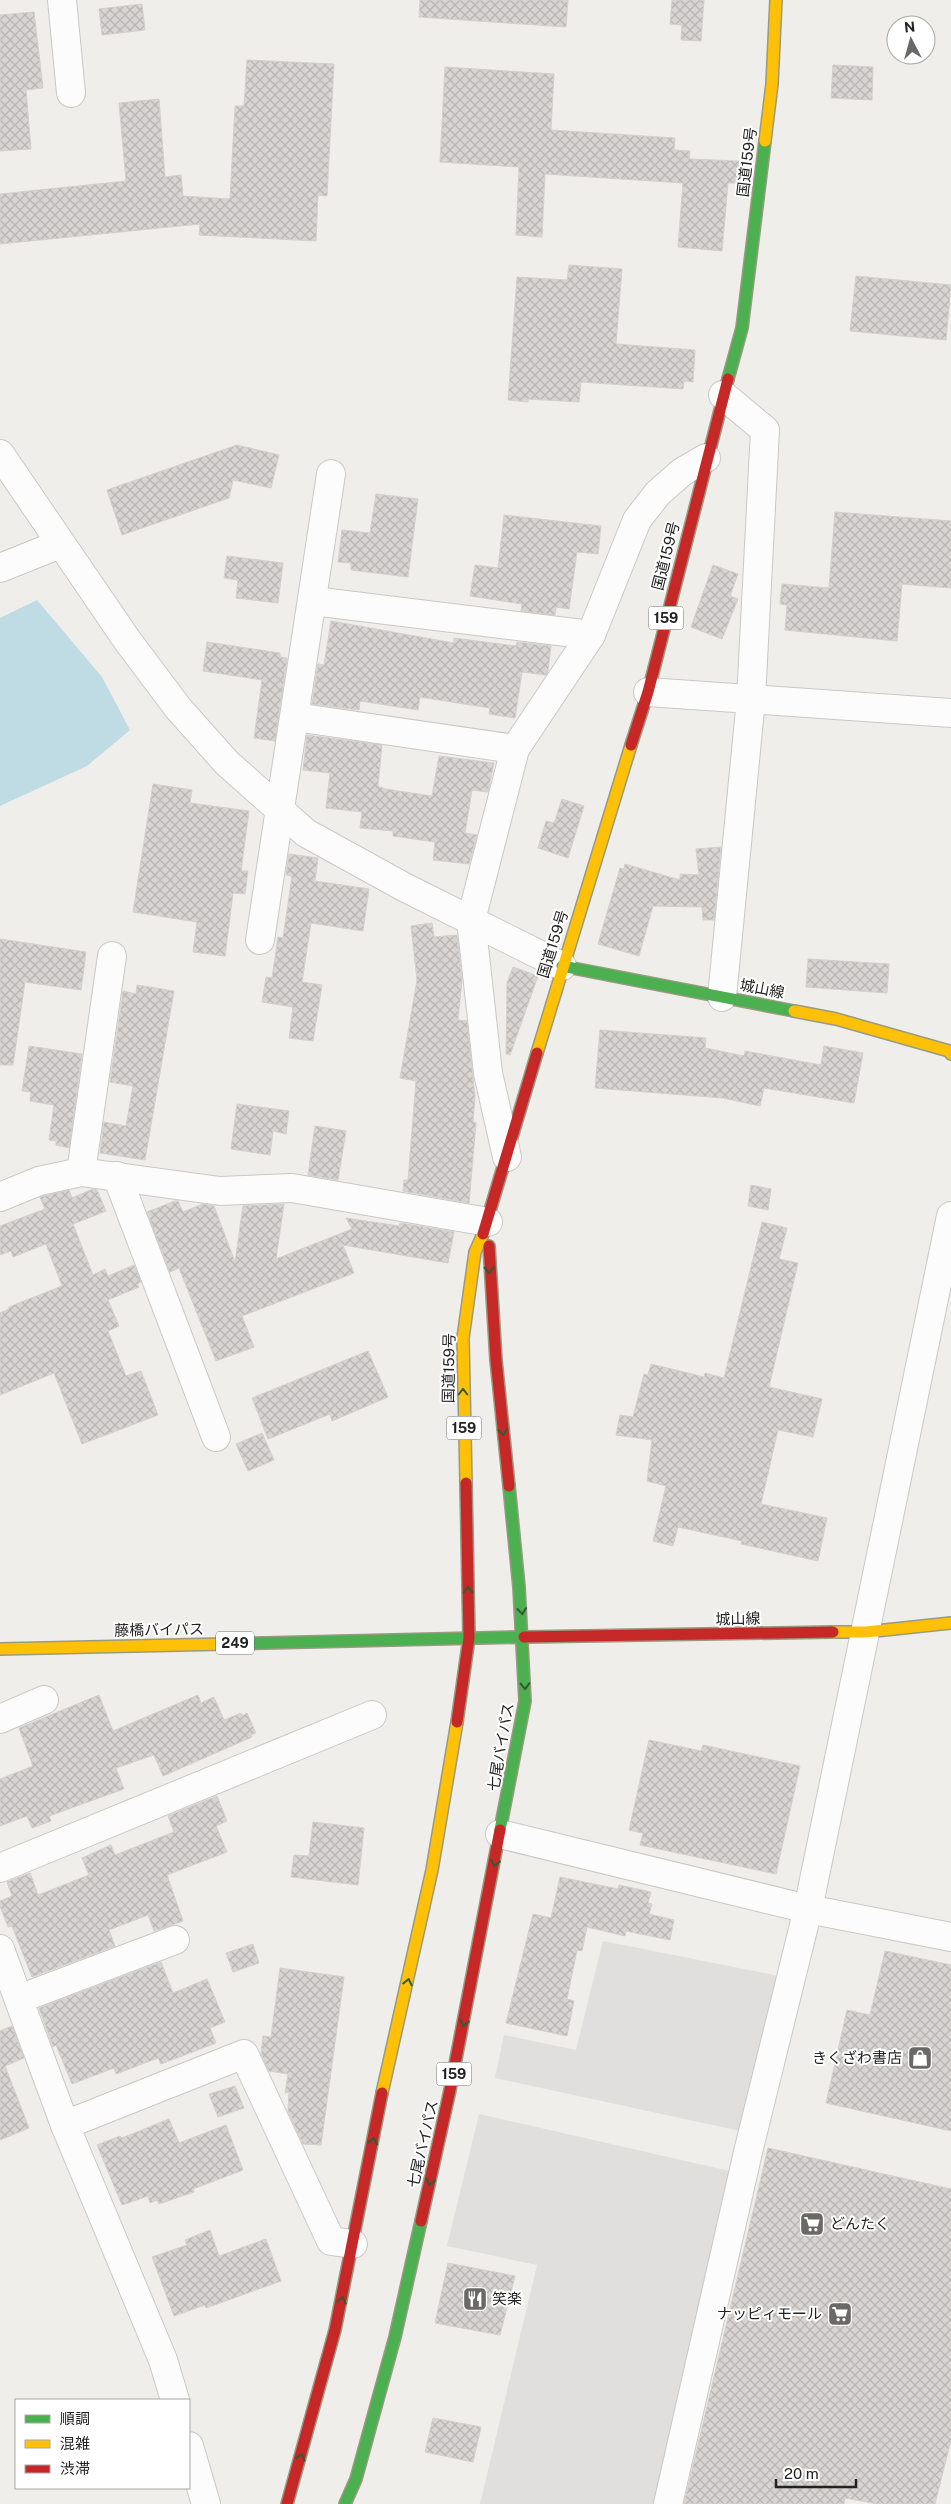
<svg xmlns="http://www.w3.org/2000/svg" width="951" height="2504" font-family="'Public Sans','Noto Sans JP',sans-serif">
<defs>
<pattern id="building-cross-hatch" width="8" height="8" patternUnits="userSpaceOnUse" patternTransform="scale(1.25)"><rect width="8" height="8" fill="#d7d4d2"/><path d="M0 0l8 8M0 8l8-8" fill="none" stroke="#b8b6b4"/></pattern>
</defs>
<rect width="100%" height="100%" fill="#f0eeeb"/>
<!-- parking -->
<g fill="#e0dfde">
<polygon points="603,1941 779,1976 740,2131 495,2078 504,2035 576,2050"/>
<polygon points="479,2114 734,2172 660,2504 480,2504 537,2265 447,2246"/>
</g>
<!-- water -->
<polygon fill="#bfdbe3" points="37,600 102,677 130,730 87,766 0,806 0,618"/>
<!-- building -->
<g fill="url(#building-cross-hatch)" stroke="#d3d0cc">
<polygon points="420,0 568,0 566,27 419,17"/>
<polygon points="672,0 704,0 701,41 681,40 682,25 670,24"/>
<polygon points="142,4 145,30 102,35 99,9"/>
<polygon points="34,12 43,88 26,90 31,149 0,151 0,15"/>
<polygon points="247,60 334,64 327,196 318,195 316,241 199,235 200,224 0,244 0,194 126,181 119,103 159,99 165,177 181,175 183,196 230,199 235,106 244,106"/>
<polygon points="833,65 873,67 872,100 831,98"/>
<polygon points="445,67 554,74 551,130 675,138 674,150 690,151 689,159 739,161 737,183 728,183 722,251 678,247 683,183 545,174 542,237 516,235 519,167 440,162"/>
<polygon points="569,265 622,269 616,344 695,350 693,382 684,381 683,389 581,382 579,402 528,399 528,402 508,400 517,277 567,280"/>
<polygon points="856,276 951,285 946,340 850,331"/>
<polygon points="237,445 279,455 271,488 233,480 229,498 122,535 107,490"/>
<polygon points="376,494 418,499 408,577 351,570 351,563 338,562 342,530 370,533"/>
<polygon points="835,512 951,521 951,588 902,584 897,641 785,630 787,605 780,604 782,584 829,588"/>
<polygon points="504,515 601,526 598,554 577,552 569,609 556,607 555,615 521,611 522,604 470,596 475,565 498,568"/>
<polygon points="227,556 283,563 278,603 236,598 238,580 224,578"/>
<polygon points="713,565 738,574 730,596 738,599 722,639 691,627"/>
<polygon points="331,621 454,643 454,638 516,646 517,642 551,646 548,671 546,675 522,672 515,718 489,714 490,708 420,697 418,710 360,701 359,710 312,704 318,664 324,665"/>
<polygon points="207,642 280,653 280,657 287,658 275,741 254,738 262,680 203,671"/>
<polygon points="307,735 382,745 378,786 385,789 432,796 439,756 494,763 488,792 472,790 465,833 477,835 469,864 433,860 435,842 393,836 393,831 360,828 362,812 326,808 330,773 303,770"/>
<polygon points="153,784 192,790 190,803 249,811 241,871 248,871 245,894 233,893 225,956 193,952 197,922 133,912"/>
<polygon points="562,799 584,806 568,858 538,848 546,821 554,823"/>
<polygon points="721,847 714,920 703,920 702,907 653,906 639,956 598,944 620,868 624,869 625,864 680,880 680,874 699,875 696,849"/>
<polygon points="289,854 318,858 315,881 369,889 363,931 311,923 302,982 322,985 313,1041 289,1038 293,1007 262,1002 266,977 272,978 278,937 283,938 292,876 286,875"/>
<polygon points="432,923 434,937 457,935 462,980 458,1020 467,1021 475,1097 473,1122 476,1123 469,1203 403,1191 404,1180 408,1180 416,1081 400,1078 417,980 411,926"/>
<polygon points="0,939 86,952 81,990 25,982 13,1065 0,1065"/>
<polygon points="808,959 889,964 887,993 806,987"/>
<polygon points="513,967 538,976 510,1055 506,1054 507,983"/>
<polygon points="137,985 174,991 145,1160 100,1153 104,1122 126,1126 133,1086 110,1082 123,991 136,994"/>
<polygon points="600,1030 706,1038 705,1048 744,1056 745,1051 821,1065 824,1046 863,1053 854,1103 764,1088 760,1106 723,1098 595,1088"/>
<polygon points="29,1046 82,1054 69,1148 56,1145 56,1141 49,1140 54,1105 30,1101 31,1092 22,1091"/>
<polygon points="237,1104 289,1111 286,1134 273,1131 270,1155 231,1149"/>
<polygon points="315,1126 346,1131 338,1180 308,1175"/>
<polygon points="751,1185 771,1189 768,1210 748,1206"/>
<polygon points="93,1189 97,1190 106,1211 73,1224 93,1275 105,1269 108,1276 134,1265 141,1282 137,1284 139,1287 108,1300 119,1326 108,1331 126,1376 141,1371 158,1415 82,1444 54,1373 0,1395 0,1313 9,1309 9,1307 62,1286 46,1244 13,1257 11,1251 0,1255 0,1226 45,1209 40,1197 44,1196 69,1190 72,1198"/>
<polygon points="175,1201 178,1201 183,1212 203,1204 214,1206 235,1262 243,1206 284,1204 276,1259 352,1229 346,1218 399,1226 400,1223 454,1232 448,1263 343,1245 354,1273 242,1316 254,1347 216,1361 179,1268 170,1272 147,1212"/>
<polygon points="762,1222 787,1228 779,1259 798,1263 769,1387 822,1399 813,1437 778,1430 761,1504 827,1518 818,1561 741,1544 742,1541 678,1527 673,1546 653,1541 666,1486 647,1481 652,1440 616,1435 620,1415 633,1417 644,1374 648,1375 651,1364 704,1377 705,1373 724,1378"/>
<polygon points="368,1351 388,1397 332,1421 330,1414 268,1439 252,1398"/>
<polygon points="262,1433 274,1460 248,1471 236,1444"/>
<polygon points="99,1695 113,1731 198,1695 201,1703 214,1697 224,1720 241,1713 242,1716 247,1713 256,1733 251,1735 252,1737 163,1776 154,1755 116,1768 124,1789 49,1816 51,1821 32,1828 27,1816 0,1826 0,1779 33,1766 19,1728"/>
<polygon points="649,1740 701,1751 703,1745 800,1766 776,1874 640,1845 643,1833 629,1830"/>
<polygon points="217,1796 227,1821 216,1826 227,1852 167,1875 183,1921 154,1931 148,1915 109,1930 115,1946 32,1977 12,1926 8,1927 0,1906 0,1901 12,1896 7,1882 30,1873 38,1895 89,1875 82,1858 111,1845 115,1855 174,1832 168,1816"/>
<polygon points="313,1822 364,1828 358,1885 291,1877 294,1855 309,1856"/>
<polygon points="560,1877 618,1889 619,1885 651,1892 648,1903 652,1904 649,1914 674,1920 670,1940 626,1931 625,1936 587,1927 582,1951 577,1950 567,1999 574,2001 567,2036 506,2023 533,1914 551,1918"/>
<polygon points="253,1944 259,1963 233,1972 226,1953"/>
<polygon points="885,1951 951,1965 951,2131 826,2103 847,2010 870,2015"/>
<polygon points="161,1962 173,1993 207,1979 225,2022 210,2028 216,2043 161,2064 158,2058 116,2074 114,2068 72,2084 56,2045 53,2047 39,2008"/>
<polygon points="280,1968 344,1977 321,2145 303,2144 288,2111 289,2092 285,2093 288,2074 269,2071 261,2054 263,2036 271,2037"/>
<polygon points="12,2026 24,2058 5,2066 29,2128 0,2140 0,2031"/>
<polygon points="235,2086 244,2108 218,2117 209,2094"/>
<polygon points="169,2119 179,2143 226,2125 243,2170 193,2189 194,2192 159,2204 157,2200 150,2203 148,2196 122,2205 97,2145 120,2136 122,2138"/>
<polygon points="768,2148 951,2189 951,2440 935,2504 878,2504 845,2498 844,2504 684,2504"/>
<polygon points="210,2230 219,2256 266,2239 281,2281 206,2308 205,2305 174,2316 152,2257 187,2245 185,2240"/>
<polygon points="448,2263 515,2276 500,2335 435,2323"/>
<polygon points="433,2418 481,2427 473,2462 425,2452"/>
</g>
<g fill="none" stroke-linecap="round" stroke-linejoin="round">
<defs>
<g id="street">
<polyline points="62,0 71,93"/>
<polyline points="0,454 127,640 178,708 227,763 306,833 404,887 562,966"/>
<polyline points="0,568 60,544"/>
<polyline points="313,601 591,635"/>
<polyline points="648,692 951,713"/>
<polyline points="295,717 515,749"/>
<polyline points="260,940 331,474"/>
<polyline points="722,997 751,699 765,430 723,395"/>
<polyline points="507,1157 488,1073 471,920 515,749 591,635 637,520 658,493 682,472 706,458"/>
<polyline points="81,1172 112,956"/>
<polyline points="117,1176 216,1437"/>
<polyline points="0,1197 39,1181 81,1172 220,1191 292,1188 488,1222"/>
<polyline points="0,1719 44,1700"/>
<polyline points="500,1834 808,1909 951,1937"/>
<polyline points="0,1868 372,1715"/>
<polyline points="0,1949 65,2125 163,2360 175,2400"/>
<polyline points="19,1999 175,1940"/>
<polyline points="65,2125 244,2054 331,2241 353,2244"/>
<polyline points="189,2446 206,2504"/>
<polyline points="668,2504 748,2152 808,1909 951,1216"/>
</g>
<g id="fast">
<polyline points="728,379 742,328 765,141"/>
<polyline points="562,966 794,1011"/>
<polyline points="224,1644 524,1637"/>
<polyline points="500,1830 525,1701 519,1587 509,1486"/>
<polyline points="345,2504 356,2479 395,2337 421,2221"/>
</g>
<g id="slow">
<polyline points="765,141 772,84 776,0"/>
<polyline points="794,1011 836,1019 949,1051 951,1054"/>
<polyline points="537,1053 631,745"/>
<polyline points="466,1483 463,1338 475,1252 483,1234"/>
<polyline points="833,1632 866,1632 951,1623"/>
<polyline points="0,1649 224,1644"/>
<polyline points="382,2093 432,1870 457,1722"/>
</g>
<g id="jam">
<polyline points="631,745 648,692 728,379"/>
<polyline points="483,1234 537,1053"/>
<polyline points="489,1246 496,1360 509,1486"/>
<polyline points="524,1637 833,1632"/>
<polyline points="457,1722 469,1638 466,1483"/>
<polyline points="421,2221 450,2090 500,1830"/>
<polyline points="287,2504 335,2330 382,2093"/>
</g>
</defs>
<!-- street casing -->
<use href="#street" stroke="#c9c8c7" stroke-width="30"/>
<!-- fast casing -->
<use href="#fast" stroke="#999a82" stroke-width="14"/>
<!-- slow casing -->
<use href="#slow" stroke="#999a82" stroke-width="14"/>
<!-- jam casing -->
<use href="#jam" stroke="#999a82" stroke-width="14"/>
<!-- street -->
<use href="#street" stroke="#fdfcfc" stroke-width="28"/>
<!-- fast -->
<use href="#fast" stroke="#4caf50" stroke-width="11"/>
<!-- slow -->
<use href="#slow" stroke="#ffc107" stroke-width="11"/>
<!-- jam -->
<use href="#jam" stroke="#c62828" stroke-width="11"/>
</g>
<!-- one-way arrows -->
<defs><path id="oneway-chevron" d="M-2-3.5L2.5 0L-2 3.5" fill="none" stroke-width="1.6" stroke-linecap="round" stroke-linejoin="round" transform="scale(1.25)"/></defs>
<g stroke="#335a34">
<use href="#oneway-chevron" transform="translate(489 1270) rotate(89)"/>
<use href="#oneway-chevron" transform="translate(463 1392) rotate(-90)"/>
<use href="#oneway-chevron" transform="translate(503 1432) rotate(84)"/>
<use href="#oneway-chevron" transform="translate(468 1590) rotate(-92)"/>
<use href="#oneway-chevron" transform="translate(522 1611) rotate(84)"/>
<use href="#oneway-chevron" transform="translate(525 1686) rotate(89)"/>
<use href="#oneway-chevron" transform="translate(495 1863) rotate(101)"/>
<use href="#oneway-chevron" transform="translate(408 1982) rotate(-77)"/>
<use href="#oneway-chevron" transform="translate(464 2023) rotate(101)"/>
<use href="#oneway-chevron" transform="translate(373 2141) rotate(-79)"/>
<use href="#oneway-chevron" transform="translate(430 2182) rotate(103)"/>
<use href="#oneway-chevron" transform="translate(342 2300) rotate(-78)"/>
<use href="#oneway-chevron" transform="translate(301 2457) rotate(-73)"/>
</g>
<!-- icons -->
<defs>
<symbol id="shop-square" viewBox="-11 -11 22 22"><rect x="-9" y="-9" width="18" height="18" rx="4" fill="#6a6968" stroke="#fff"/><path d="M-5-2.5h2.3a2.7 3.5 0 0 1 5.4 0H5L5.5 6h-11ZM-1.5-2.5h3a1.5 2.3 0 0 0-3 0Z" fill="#fff"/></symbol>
<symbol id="supermarket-square" viewBox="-11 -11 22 22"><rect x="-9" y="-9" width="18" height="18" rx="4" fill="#6a6968" stroke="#fff"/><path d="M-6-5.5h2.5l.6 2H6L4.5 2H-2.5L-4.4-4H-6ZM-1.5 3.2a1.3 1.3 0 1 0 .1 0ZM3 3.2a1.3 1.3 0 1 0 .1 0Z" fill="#fff"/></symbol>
<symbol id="restaurant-square" viewBox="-11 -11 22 22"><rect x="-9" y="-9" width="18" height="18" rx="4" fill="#6a6968" stroke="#fff"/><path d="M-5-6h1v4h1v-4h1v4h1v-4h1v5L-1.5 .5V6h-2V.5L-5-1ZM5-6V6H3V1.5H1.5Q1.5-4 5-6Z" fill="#fff"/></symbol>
</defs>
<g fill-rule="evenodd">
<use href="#shop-square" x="906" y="2044" width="28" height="28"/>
<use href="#supermarket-square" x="798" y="2210" width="28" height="28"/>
<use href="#restaurant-square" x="461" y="2285" width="28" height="28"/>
<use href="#supermarket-square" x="826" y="2300" width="28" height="28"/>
</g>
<g text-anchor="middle" stroke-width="4" stroke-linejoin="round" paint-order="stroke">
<!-- shield labels -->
<g fill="#fff" stroke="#646464" stroke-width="1">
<rect x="648.5" y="606.5" width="35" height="23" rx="4"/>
<rect x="446.5" y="1416.5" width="35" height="23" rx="4"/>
<rect x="216" y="1631.5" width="38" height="23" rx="4"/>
<rect x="436.5" y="2062.5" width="35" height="23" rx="4"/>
</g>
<g font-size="14" font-weight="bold" fill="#222">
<text x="666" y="623">159</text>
<text x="464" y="1433">159</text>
<text x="235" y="1648">249</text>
<text x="454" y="2079">159</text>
</g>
<!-- street labels -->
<g font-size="15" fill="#222" stroke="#fff">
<text transform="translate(747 162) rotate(-83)" y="5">国道159号</text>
<text transform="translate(666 556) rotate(-76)" y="5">国道159号</text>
<text transform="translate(553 944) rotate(-73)" y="5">国道159号</text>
<text transform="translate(762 989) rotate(11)" y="5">城山線</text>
<text transform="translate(449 1368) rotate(-89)" y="5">国道159号</text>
<text transform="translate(738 1619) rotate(-1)" y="5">城山線</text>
<text transform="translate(159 1630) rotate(-1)" y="5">藤橋バイパス</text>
<text transform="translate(501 1747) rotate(-80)" y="5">七尾バイパス</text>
<text transform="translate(423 2144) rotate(-77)" y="5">七尾バイパス</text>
</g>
<!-- poi labels -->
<g font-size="15" fill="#222" stroke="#fff" text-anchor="end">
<text x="902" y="2063">きくざわ書店</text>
<text x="830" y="2229" text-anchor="start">どんたく</text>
<text x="492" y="2304" text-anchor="start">笑楽</text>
<text x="822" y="2319">ナッピィモール</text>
</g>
</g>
<!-- legend -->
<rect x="15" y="2399" width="175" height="90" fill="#ffffff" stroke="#a7a7a7"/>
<rect x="25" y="2415" width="25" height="8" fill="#4caf50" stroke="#a7a7a7"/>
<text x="60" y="2424" font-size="15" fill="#222222">順調</text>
<rect x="25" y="2440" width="25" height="8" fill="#ffc107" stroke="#a7a7a7"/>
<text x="60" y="2449" font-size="15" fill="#222222">混雑</text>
<rect x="25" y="2465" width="25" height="8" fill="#c62828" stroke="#a7a7a7"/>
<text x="60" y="2474" font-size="15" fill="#222222">渋滞</text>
<!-- north arrow -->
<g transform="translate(911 40) rotate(354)"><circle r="24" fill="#ffffff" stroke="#a7a7a7"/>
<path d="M0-4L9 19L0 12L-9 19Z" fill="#6a6968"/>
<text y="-8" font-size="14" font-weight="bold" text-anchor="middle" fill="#222222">N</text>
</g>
<!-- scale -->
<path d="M776 2479v8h80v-8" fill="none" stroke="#222222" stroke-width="2.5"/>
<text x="784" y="2479" font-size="15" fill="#222222" stroke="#ffffff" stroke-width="4" paint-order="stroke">20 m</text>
</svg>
